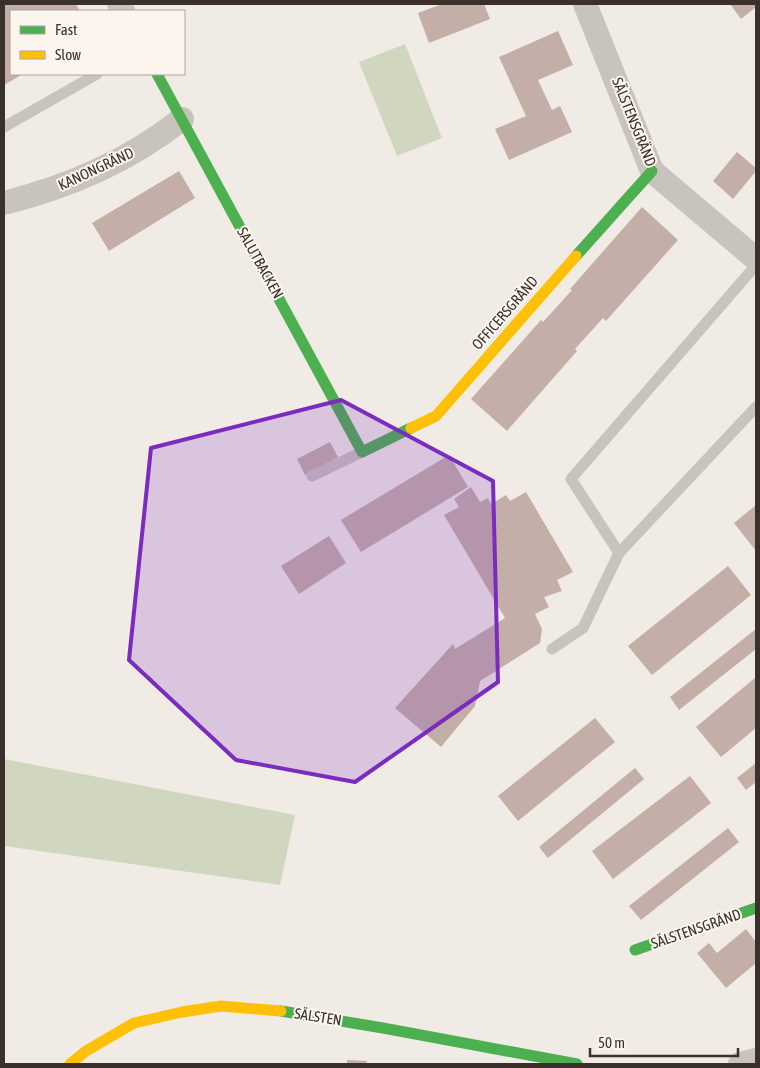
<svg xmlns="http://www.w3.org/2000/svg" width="760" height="1068" font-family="'Asap Condensed',sans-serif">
<rect width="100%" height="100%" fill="#f0ebe5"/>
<!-- green -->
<g fill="#d1d6bf">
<polygon points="405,44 442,138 397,156 359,62"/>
<polygon points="4,759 295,815 280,885 4,846"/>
</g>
<!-- building -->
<g fill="#c3afa7">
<polygon points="4,4 76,4 80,11 11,11 11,74 23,74 4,85"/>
<polygon points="442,4 484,4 490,19 429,43 418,13"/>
<polygon points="730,4 756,4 756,7 741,19"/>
<polygon points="558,31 573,65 538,80 552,110 560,106 572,132 509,160 495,129 526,116 499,57"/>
<polygon points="737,152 756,168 756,171 733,199 713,181"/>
<polygon points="179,171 195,198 109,251 92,223"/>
<polygon points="642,207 678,240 606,321 603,318 575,349 577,351 507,431 471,399 541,320 543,322 572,290 570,289"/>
<polygon points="330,442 338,457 305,475 297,459"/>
<polygon points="449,455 468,487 361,552 341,520"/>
<polygon points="471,487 480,502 488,498 491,504 506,495 510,501 526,492 573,572 557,580 562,591 544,597 549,607 535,614 542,629 540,643 480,681 475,706 441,747 395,708 453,644 455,649 505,618 444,515 459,507 454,499"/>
<polygon points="756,505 756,551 734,523"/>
<polygon points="329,536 346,563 299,594 281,566"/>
<polygon points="728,566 751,595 652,675 628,646"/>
<polygon points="756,629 756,649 679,710 670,697"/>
<polygon points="756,677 756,728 721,757 696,727"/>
<polygon points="595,718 615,742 518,821 498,796"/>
<polygon points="756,763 756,782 746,790 737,778"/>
<polygon points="635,768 644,779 548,858 539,847"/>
<polygon points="690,776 711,803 613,879 592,851"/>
<polygon points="728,828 739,842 641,920 629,906"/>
<polygon points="746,929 756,942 756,963 726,988 697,953 709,943 717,953"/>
<polygon points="347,1060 367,1061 366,1064 347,1064"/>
</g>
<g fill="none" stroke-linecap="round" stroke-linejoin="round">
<!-- lane -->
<g stroke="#c9c3be" stroke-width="11">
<polyline points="4,127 97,74"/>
<polyline points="756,265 571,479 619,553 756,407"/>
<polyline points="312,476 362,452"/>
<polyline points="552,649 583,628 619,553"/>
</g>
<!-- street -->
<g stroke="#c9c3be" stroke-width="24">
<polyline points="119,4 123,11"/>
<polyline points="585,4 652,171 756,259"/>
<path d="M4,203c66,-17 123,-41 178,-84"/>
<polyline points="740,1064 756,1060"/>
</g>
<!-- fast -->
<g stroke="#4caf50" stroke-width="11">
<polyline points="157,74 362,452 411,428"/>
<polyline points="576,256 652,171"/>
<polyline points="635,950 756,908"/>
<polyline points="281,1011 383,1028 577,1064"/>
</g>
<!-- slow -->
<g stroke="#ffc107" stroke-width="11">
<polyline points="411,428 436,416 576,256"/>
<polyline points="70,1064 86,1051 134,1023 182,1012 221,1006 281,1011"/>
</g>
</g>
<!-- marked area -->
<path fill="#7b2cbf" fill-opacity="0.2" stroke="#7b2cbf" stroke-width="4" stroke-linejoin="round" d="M341,400l152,81 5,201 -143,100 -119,-22 -107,-100 22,-212z"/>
<g text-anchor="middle" stroke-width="4" stroke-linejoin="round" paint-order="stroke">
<!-- street labels -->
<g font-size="15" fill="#3b302b" stroke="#fbf5ee">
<text transform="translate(634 122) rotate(68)" y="5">SÄLSTENSGRÄND</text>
<text transform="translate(96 169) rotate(-25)" y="5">KANONGRÄND</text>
<text transform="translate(260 263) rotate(61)" y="5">SALUTBACKEN</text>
<text transform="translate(505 313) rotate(-49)" y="5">OFFICERSGRÄND</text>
<text transform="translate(696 929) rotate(-19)" y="5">SÄLSTENSGRÄND</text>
<text transform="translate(318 1017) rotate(9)" y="5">SÄLSTEN</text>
</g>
</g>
<!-- border -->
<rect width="760" height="1068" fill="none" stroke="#3b302b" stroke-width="10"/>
<!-- legend -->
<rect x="10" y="10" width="175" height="65" fill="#fbf5ee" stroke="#aea6a0"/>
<rect x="20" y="26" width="25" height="8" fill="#4caf50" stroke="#aea6a0"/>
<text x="55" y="35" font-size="15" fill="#3b302b">Fast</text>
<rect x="20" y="51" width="25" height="8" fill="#ffc107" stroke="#aea6a0"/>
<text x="55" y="60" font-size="15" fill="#3b302b">Slow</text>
<!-- scale -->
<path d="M590 1048v8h148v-8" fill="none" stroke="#3b302b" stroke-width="2.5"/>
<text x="598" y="1048" font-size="15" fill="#3b302b" stroke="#fbf5ee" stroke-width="4" paint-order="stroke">50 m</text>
</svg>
